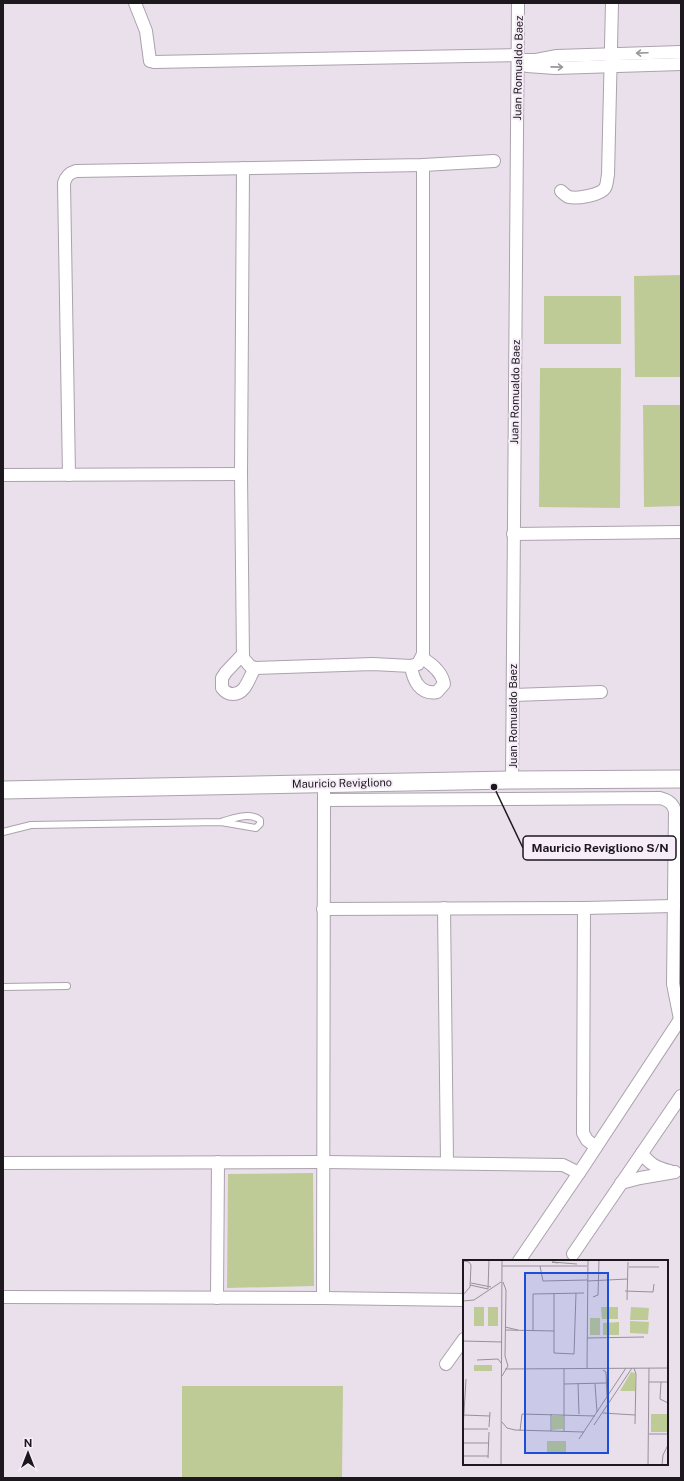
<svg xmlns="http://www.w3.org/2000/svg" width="684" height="1481" font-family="'Public Sans',sans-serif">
<rect width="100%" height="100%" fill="#e9e0eb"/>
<!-- green -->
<g fill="#bfcb96">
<polygon points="681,275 681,377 635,377 634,276"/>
<rect x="544" y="296" width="77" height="48"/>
<polygon points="540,368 621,368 620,508 539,507"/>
<polygon points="643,405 681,405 681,506 644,507"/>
<polygon points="313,1173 314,1286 227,1288 228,1174"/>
<polygon points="182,1386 343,1386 342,1478 182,1478"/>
</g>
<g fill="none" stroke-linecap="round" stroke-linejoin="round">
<defs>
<g id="service">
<path d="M3,832l28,-7 190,-3 35,6 4,-4v-4c-10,-8 -27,-2 -39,2"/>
<polyline points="3,987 67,986"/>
</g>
<g id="minor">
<polyline points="135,3 146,31 150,61 154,62 518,55"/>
<polyline points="518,60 536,60 557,56 681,52"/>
<polyline points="527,66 555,68 681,64"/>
<polyline points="243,168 241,474 243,658 250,666 255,668 373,664 411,666 418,664 423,654 423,165"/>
<path d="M561,191c2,2 5,5 8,6 8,2 32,-2 36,-9 2,-3 2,-9 3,-13l4,-172"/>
<polyline points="3,475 241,474"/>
<path d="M69,475l-5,-292c2,-7 5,-10 12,-12l347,-6 71,-4"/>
<polyline points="513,534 681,532"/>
<path d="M243,654l-17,18 -4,6v10c3,4 6,6 11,6 13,0 16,-17 22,-26"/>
<path d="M411,666c2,14 9,29 26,26l7,-8c-2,-12 -12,-20 -22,-26"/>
<polyline points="513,695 601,692"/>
<polyline points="512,780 518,3"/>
<path d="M324,800l336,-2c8,2 13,5 15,13l-2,173 7,35"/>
<polyline points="444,908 447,1162"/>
<polyline points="584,908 583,1133 587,1140 596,1147"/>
<polyline points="323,909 584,908 674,906"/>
<path d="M642,1153c7,11 15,15 28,18"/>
<polyline points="3,1163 323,1162 563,1165 579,1173"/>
<polyline points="621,1183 640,1178 675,1172"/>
<polyline points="573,1254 681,1096"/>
<polyline points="519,1261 583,1167 681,1018"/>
<polyline points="3,1297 323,1298 464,1300"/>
<polyline points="217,1298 218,1162"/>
<polyline points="323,1298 324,793"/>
<polyline points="446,1364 464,1339"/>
</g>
<polyline id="secondary" points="3,790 512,780 681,779"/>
</defs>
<!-- service casing -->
<use href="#service" stroke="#aba2ad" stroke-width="8"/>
<!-- minor casing -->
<use href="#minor" stroke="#aba2ad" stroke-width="14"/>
<!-- secondary casing -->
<use href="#secondary" stroke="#aba2ad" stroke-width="19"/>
<!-- service -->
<use href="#service" stroke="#fff" stroke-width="6"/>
<!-- minor -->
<use href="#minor" stroke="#fff" stroke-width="12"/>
<!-- secondary -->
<use href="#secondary" stroke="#fff" stroke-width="17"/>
</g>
<!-- one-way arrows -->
<defs><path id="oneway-shaft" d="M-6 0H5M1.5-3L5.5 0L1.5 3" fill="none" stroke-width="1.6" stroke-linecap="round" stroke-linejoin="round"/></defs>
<g stroke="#999799">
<use href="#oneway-shaft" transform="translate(642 53) rotate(178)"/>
<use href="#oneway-shaft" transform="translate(557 67) rotate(1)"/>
</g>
<g text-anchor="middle" stroke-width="4" stroke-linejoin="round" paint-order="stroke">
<!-- street labels -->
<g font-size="11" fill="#1c181d" stroke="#f6edf9">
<text transform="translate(518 68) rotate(-89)" y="4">Juan Romualdo Baez</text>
<text transform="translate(515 392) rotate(-89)" y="4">Juan Romualdo Baez</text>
<text transform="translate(513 716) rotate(-90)" y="4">Juan Romualdo Baez</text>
<text transform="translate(342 783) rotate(-1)" y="4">Mauricio Revigliono</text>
</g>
</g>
<!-- overview -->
<g transform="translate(463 1260)">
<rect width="205" height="205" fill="#e9e0eb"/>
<path d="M11,47h10v19h-10zM25,47h10v19h-10zM138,47h17v12h-16zM168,47l18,1 -1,12h-18zM127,58h10v17h-10zM167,61l19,1 -1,12 -18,-1zM156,62v13h-16v-12zM11,105h18v6h-18zM168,112l4,1v18h-15zM188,154h17v18h-17zM89,156h11v13l-11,1zM84,181h19v12h-19z" fill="#bfcb96"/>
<path fill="none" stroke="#979099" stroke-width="1" d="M0,1l6,1 2,3 -1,22 -7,8M95,3l-6,-1 25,2M39,6h85M77,6l3,15 44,-1M166,7h30M124,21l41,-2M8,23l20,4M7,25l18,4M25,29l1,-29M162,31l28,1 1,-8M91,34v59l20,1 2,-61M130,37l5,-2 1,-35M164,40l1,-38M0,41l11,-1 27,-18M42,67l13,3M42,70l49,1M70,71v-37l51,-1M124,78l57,-1M0,81l39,1M14,100l21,-1 3,4M124,108l1,-108M171,108l2,6 -1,50M42,109l163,-1M140,110l3,2 1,24M39,116l6,-10 -3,-10 1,-66 -3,-8M186,122h19M198,122l-1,17 8,4M115,123l1,31M101,124l42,-1M132,124l2,28M140,153l32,2M0,155l27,1M39,162l5,6 8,2 69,2M131,165l38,-57M26,167l1,-15M0,169l3,-50M0,169h25M57,171l2,-17 73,2M88,171v-17M101,171v-63M186,174h19M116,179l47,-71M0,183h26M0,196h25M25,198l1,-26M38,205l1,-205M185,205l1,-97M199,205l1,-10 5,-10"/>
<path fill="#1d4ed8" fill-opacity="0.15" stroke="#1d4ed8" stroke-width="2" d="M62,13h83v180h-83z"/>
<rect width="205" height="205" fill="none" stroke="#1c181d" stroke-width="2"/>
</g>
<!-- callouts -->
<path fill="none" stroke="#1c181d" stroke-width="1.5" d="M494 787L523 848"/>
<circle fill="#1c181d" stroke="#f6edf9" stroke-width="1.5" cx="494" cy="787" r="4"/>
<rect fill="#f6edf9" stroke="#1c181d" stroke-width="1.5" x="523" y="836" width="153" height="24" rx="4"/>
<g font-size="12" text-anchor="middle" font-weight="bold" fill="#1c181d">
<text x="600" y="852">Mauricio Revigliono S/N</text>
</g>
<!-- border -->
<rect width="684" height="1481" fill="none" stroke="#1c181d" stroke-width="8"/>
<!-- north arrow -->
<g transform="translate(28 1453)" stroke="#f6edf9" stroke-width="3" paint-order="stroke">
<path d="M0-3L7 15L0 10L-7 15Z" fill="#1c181d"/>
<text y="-6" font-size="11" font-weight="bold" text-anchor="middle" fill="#1c181d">N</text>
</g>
</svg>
